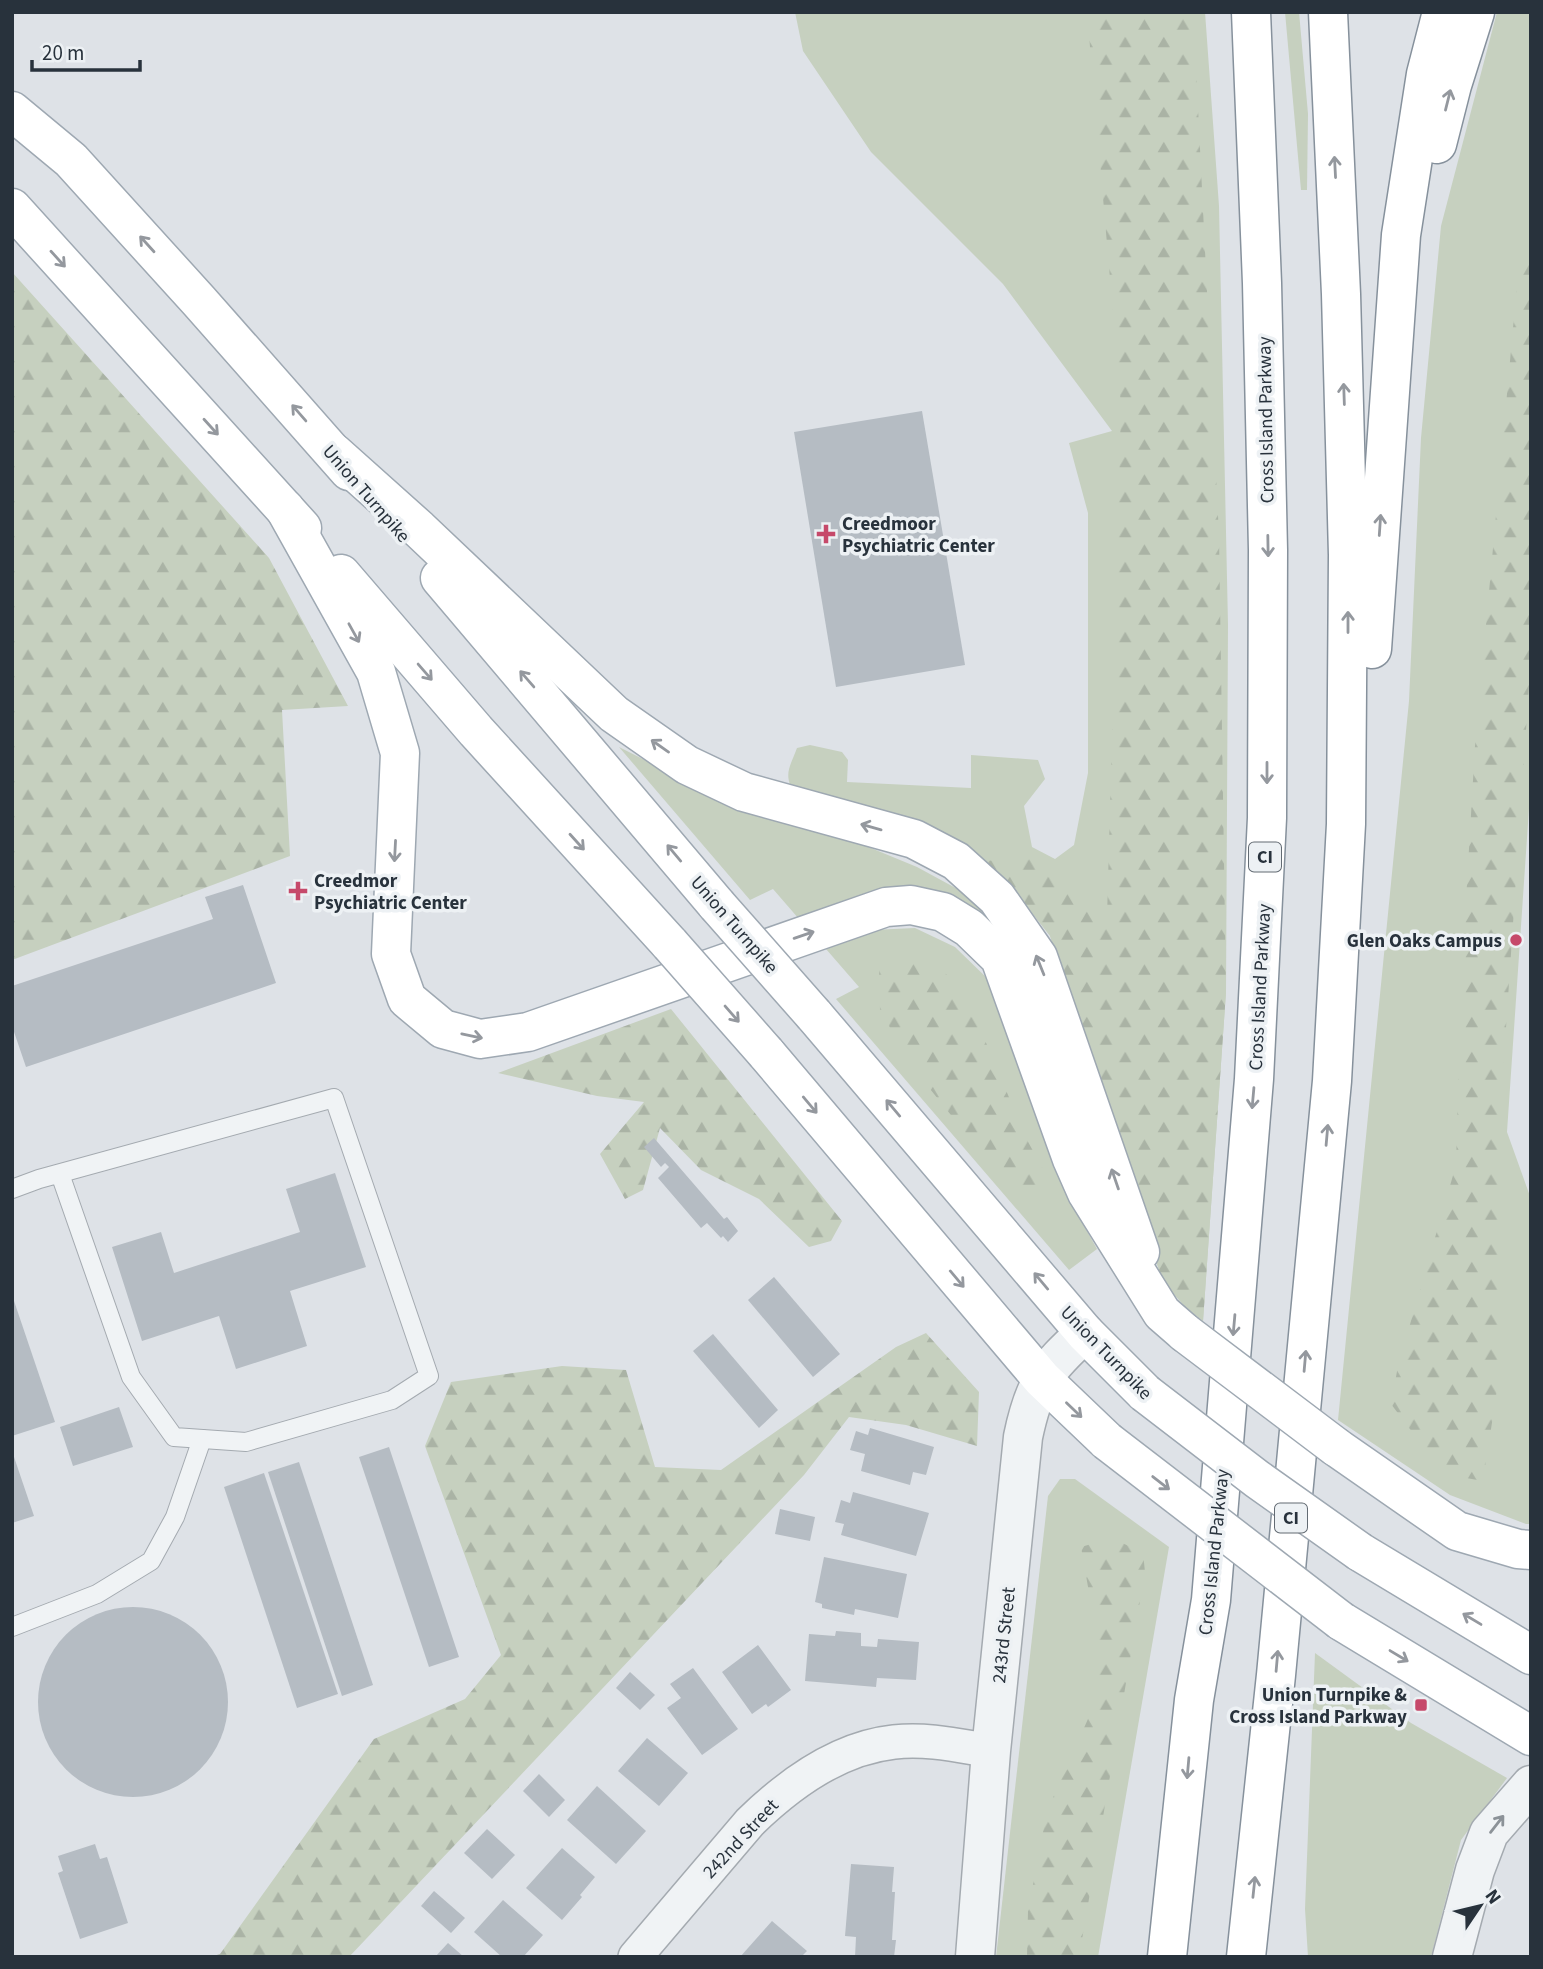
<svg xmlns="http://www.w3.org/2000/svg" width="1543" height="1969" font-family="'Source Sans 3',sans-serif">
<defs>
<pattern id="forest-firs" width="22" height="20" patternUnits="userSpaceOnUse" patternTransform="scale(1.75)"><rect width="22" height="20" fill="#c6d0bf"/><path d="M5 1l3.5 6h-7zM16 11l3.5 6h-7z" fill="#aab3a5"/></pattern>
</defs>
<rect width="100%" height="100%" fill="#dee2e7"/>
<!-- green -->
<g fill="#c6d0bf">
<path d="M795,12h410l14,194 9,419 -2,367 -23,329 -40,-39 -113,-347 -48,-60 -75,-45 -133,-37c-11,-19 -4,-26 3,-45l13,-3 32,7 6,8 -1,22 124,6v-33l67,5 7,19 -21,27 8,41 23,12 19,-14 14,-72v-260l-19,-70 43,-12 -109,-147 -132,-132 -68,-101z"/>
<polygon points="1285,12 1299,12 1308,114 1307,190 1301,190"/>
<polygon points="1497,12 1531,12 1531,779 1507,1132 1531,1199 1531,1524 1526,1524 1450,1495 1338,1420 1409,701 1421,438 1441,226"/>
<polygon points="619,747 722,799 837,834 917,867 974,898 1002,932 984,925 799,919 773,889 750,900"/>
<polygon points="915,928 955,947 990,981 1064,1190 1097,1249 1069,1270 836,999 859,987 826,949 872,930"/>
<polygon points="1060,1479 1075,1479 1169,1547 1098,1957 996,1957 1048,1496"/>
<polygon points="1315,1653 1411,1723 1507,1778 1461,1840 1431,1957 1308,1957 1305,1909"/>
</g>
<!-- forest -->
<g fill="url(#forest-firs)">
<polygon points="1087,12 1192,12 1194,26 1219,536 1226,992 1203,1321 1186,1308 1163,1282 1050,936 1002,875 979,861 1033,859 1075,883 1107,918 1121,406"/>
<polygon points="1531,241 1531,656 1500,1117 1499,1377 1483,1481 1444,1474 1391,1404 1398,1366 1456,1165 1461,986 1475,746 1519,262"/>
<polygon points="12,272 269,558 348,706 282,710 290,856 12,960"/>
<polygon points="937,962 971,1007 1027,1140 1043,1169 1030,1205 979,1150 918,1074 880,1011 879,965"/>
<polygon points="671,1009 842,1221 831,1241 809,1247 759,1199 701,1170 660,1128 643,1190 625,1199 600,1154 644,1102 597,1096 498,1073"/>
<polygon points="926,1333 979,1392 977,1446 906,1425 849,1417 804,1475 349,1957 210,1957 220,1954 374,1739 465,1699 501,1655 425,1446 451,1382 562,1366 626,1370 655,1467 721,1470 896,1347"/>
<polygon points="1112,1538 1143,1553 1145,1572 1079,1957 1027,1957 1028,1911 1047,1811 1100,1692 1094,1621 1081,1547"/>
</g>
<!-- building -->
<g fill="#b5bcc3">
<polygon points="922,411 965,665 836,687 794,432"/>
<polygon points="243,885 276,983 26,1067 12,1026 12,986 213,919 205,897"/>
<polygon points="654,1138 724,1219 727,1217 738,1231 728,1242 723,1236 721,1238 707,1223 701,1228 658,1178 669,1167 665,1163 661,1167 644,1147"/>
<polygon points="335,1173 366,1267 290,1291 307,1346 236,1369 219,1316 142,1341 112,1247 161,1232 174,1273 300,1232 286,1189"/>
<polygon points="774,1277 840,1354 813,1377 748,1300"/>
<polygon points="12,1295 55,1422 12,1436"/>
<polygon points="713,1334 778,1410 759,1428 693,1351"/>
<polygon points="119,1407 133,1447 73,1466 60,1427"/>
<polygon points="870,1428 934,1447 926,1475 913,1472 910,1485 861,1471 865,1454 850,1450 856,1431 868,1435"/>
<polygon points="389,1447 459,1657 429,1667 359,1457"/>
<polygon points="12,1451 34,1516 12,1523"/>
<polygon points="299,1462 373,1685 342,1696 268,1472"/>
<polygon points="264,1473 338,1694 297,1708 224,1487"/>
<polygon points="853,1492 929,1513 916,1556 841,1535 844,1524 835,1522 841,1500 850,1503"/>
<polygon points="780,1509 815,1517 810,1541 775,1534"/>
<polygon points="824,1557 907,1574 898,1618 855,1609 854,1615 822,1608 822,1604 815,1602"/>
<circle cx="133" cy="1702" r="95"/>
<polygon points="836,1631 861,1633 861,1646 877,1647 878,1639 919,1642 916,1680 877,1678 876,1687 805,1681 809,1634 835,1636"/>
<polygon points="758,1645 791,1690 768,1707 766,1704 752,1714 722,1672"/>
<polygon points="693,1668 738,1729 702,1755 667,1708 681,1698 670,1684"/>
<polygon points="630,1672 655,1695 640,1710 616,1688"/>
<polygon points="647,1738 688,1773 659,1806 618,1771"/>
<polygon points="539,1774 565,1800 549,1817 523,1791"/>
<polygon points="597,1786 646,1831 616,1864 567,1820"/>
<polygon points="487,1829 515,1855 492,1879 464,1853"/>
<polygon points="95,1844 100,1859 107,1857 128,1923 80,1939 58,1873 63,1871 58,1856"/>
<polygon points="562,1848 595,1877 580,1895 582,1897 562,1920 526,1888"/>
<polygon points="851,1864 894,1867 892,1892 895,1892 892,1940 896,1940 894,1957 855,1957 856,1937 845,1936"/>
<polygon points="434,1891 465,1918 451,1933 421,1906"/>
<polygon points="503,1900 543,1935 523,1957 502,1957 474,1932"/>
<polygon points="772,1921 807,1951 801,1957 740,1957"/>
<polygon points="448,1943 464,1957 435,1957"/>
</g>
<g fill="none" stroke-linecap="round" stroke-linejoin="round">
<defs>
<g id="service">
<polyline points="12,1189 39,1179 334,1098 429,1376 392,1400 246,1442 174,1437 131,1377 60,1174"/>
<polyline points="12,1627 97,1594 151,1561 175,1517 202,1439"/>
</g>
<path id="minor" d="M635,1957l115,-135c39,-38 88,-74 144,-80 33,-4 66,4 97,9"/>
<g id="tertiary">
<path d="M975,1957l16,-206 32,-314c11,-53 22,-68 62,-104"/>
<polyline points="1452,1957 1475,1870 1489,1833 1531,1785"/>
</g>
<g id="primary">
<polyline points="12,111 71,160 199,301 349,471"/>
<polyline points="12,208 302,528"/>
<polyline points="334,453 419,529 614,714 687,765 744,792 914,839 956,861 997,898 1038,957 1140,1252"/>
<polyline points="285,509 376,672 400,753 391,954 407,999 443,1029 480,1039 528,1032 886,907 911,905 943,912 969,928 1000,958 1072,1159 1087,1193 1162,1313 1185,1333"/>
<polyline points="341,574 476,731 670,944"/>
<polyline points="440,578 717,905"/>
<polyline points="814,1015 1085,1333 1145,1393"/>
<polyline points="766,1053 1042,1379 1107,1441"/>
<polyline points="1336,1447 1457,1531 1518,1549 1531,1550"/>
<polyline points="1360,1552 1531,1655"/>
<polyline points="1341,1621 1531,1736"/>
</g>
<g id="motorway">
<polyline points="1437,144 1452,85 1475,12"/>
<polyline points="1372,649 1401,235 1426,74 1442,12"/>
<polyline points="1167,1957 1194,1700 1211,1600 1254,1079 1267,818 1268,550 1262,283 1251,12"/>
<polyline points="1246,1957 1276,1675 1332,1081 1346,824 1348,555 1341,294 1328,12"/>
</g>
</defs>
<!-- service casing -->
<use href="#service" stroke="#a4aab0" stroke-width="20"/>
<!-- minor casing -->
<use href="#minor" stroke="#a4aab0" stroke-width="36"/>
<!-- tertiary casing -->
<use href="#tertiary" stroke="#a4aab0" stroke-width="41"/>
<!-- primary casing -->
<use href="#primary" stroke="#9ea8b2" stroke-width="41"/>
<!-- motorway casing -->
<use href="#motorway" stroke="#86919c" stroke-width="41"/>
<!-- service -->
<use href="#service" stroke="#f0f3f5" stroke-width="18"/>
<!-- minor -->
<use href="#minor" stroke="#f0f3f5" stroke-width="33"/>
<!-- tertiary -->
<use href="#tertiary" stroke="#f0f3f5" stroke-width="38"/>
<!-- primary -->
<use href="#primary" stroke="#fff" stroke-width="38"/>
<!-- motorway -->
<use href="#motorway" stroke="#fff" stroke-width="38"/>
<defs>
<g id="primary-bridge">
<polyline points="717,905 814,1015"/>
<polyline points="670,944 766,1053"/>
<polyline points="1185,1333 1336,1447"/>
<polyline points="1145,1393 1257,1479 1360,1552"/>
<polyline points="1107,1441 1341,1621"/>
</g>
</defs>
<!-- primary-bridge casing -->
<use href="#primary-bridge" stroke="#9ea8b2" stroke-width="41" stroke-linecap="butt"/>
<!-- primary-bridge -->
<use href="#primary-bridge" stroke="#fff" stroke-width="38"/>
</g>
<!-- one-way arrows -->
<defs><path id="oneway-shaft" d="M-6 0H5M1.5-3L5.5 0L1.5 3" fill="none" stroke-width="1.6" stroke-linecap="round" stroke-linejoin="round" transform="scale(1.75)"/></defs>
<g stroke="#94989e">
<use href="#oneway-shaft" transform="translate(1448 100) rotate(-76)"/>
<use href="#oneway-shaft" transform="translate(1335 167) rotate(-93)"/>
<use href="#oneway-shaft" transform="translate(147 244) rotate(-132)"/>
<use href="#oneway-shaft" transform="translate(58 259) rotate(48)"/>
<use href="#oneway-shaft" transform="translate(1344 394) rotate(-92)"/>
<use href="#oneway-shaft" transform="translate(299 413) rotate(-131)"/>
<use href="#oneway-shaft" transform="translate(211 427) rotate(48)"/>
<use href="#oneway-shaft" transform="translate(1380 525) rotate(-86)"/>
<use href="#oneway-shaft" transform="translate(1268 546) rotate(89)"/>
<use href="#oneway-shaft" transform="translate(1348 622) rotate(-90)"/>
<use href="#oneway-shaft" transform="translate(354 633) rotate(61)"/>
<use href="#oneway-shaft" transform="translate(425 672) rotate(49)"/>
<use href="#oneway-shaft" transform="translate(527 679) rotate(-131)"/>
<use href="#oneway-shaft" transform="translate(660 746) rotate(-145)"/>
<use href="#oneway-shaft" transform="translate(1267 773) rotate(90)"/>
<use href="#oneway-shaft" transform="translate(871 827) rotate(-164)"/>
<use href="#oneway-shaft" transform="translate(577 842) rotate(48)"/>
<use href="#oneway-shaft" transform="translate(395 851) rotate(93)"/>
<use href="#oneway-shaft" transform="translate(674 853) rotate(-130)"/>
<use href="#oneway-shaft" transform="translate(804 935) rotate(-19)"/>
<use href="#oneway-shaft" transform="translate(1040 965) rotate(-112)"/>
<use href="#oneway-shaft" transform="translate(732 1014) rotate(49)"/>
<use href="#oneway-shaft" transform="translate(472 1036) rotate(12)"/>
<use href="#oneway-shaft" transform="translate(1253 1098) rotate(95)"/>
<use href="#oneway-shaft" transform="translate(810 1105) rotate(50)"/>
<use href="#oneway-shaft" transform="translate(893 1108) rotate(-130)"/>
<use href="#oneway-shaft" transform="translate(1327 1135) rotate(-85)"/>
<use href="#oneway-shaft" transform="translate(1115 1179) rotate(-109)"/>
<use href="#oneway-shaft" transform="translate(957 1279) rotate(50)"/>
<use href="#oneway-shaft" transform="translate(1041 1281) rotate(-130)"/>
<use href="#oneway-shaft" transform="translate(1234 1325) rotate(95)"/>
<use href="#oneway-shaft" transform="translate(1305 1361) rotate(-85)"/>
<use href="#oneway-shaft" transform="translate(1074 1410) rotate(44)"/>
<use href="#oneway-shaft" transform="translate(1161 1483) rotate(38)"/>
<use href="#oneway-shaft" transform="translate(1472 1619) rotate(-149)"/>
<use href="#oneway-shaft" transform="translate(1399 1656) rotate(31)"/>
<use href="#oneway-shaft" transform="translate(1277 1661) rotate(-85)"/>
<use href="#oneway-shaft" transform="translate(1188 1768) rotate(95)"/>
<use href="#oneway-shaft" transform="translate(1254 1887) rotate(-84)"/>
</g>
<use stroke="#8c9298" href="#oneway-shaft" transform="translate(1497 1824) rotate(-52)"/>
<!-- markers -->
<g fill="#c6496a" stroke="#edf1f4" stroke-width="2.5">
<path d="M822.5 523.5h7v7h7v7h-7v7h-7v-7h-7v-7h7z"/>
<path d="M294.5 880.5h7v7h7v7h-7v7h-7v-7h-7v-7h7z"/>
<circle cx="1516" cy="940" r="7"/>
<rect x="1414" y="1698" width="14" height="14" rx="3.5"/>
</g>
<g text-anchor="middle" stroke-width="7" stroke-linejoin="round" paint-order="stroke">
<!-- shield labels -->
<g fill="#edf1f4" stroke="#636b73" stroke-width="2">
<rect x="1249" y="842.5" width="32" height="29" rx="5"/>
<rect x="1275" y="1503.5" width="32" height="29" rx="5"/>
</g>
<g font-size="18" font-weight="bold" fill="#28323c">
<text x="1265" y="863">CI</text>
<text x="1291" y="1524">CI</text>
</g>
<!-- street labels -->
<g font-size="19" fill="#28323c" stroke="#edf1f4">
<text transform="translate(1265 420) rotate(-91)" y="7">Cross Island Parkway</text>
<text transform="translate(367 493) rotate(49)" y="7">Union Turnpike</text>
<text transform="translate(735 924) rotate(49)" y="7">Union Turnpike</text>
<text transform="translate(1259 987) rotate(-87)" y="7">Cross Island Parkway</text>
<text transform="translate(1107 1352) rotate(46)" y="7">Union Turnpike</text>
<text transform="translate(1213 1552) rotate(-84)" y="7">Cross Island Parkway</text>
<text transform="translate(1003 1635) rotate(-84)" y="7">243rd Street</text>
<text transform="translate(740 1838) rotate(-47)" y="7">242nd Street</text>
</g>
<!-- poi labels -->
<g font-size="19" font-weight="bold" fill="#28323c" stroke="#edf1f4" text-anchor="start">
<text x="842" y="530">Creedmoor<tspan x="842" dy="22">Psychiatric Center</tspan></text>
<text x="314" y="887">Creedmor<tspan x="314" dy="22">Psychiatric Center</tspan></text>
<text x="1502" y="947" text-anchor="end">Glen Oaks Campus</text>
<text x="1407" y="1701" text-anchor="end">Union Turnpike &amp;<tspan x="1407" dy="22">Cross Island Parkway</tspan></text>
</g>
</g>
<!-- border -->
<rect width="1543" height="1969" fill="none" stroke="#28323c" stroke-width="28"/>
<!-- north arrow -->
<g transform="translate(1480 1906) rotate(55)" stroke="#edf1f4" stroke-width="5" paint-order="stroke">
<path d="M0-5L12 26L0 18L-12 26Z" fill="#28323c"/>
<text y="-10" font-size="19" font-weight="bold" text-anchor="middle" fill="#28323c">N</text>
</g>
<!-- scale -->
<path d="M32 60v10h108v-10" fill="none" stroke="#28323c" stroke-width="3.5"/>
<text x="42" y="60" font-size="21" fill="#28323c" stroke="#edf1f4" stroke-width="5" paint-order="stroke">20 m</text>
</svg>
